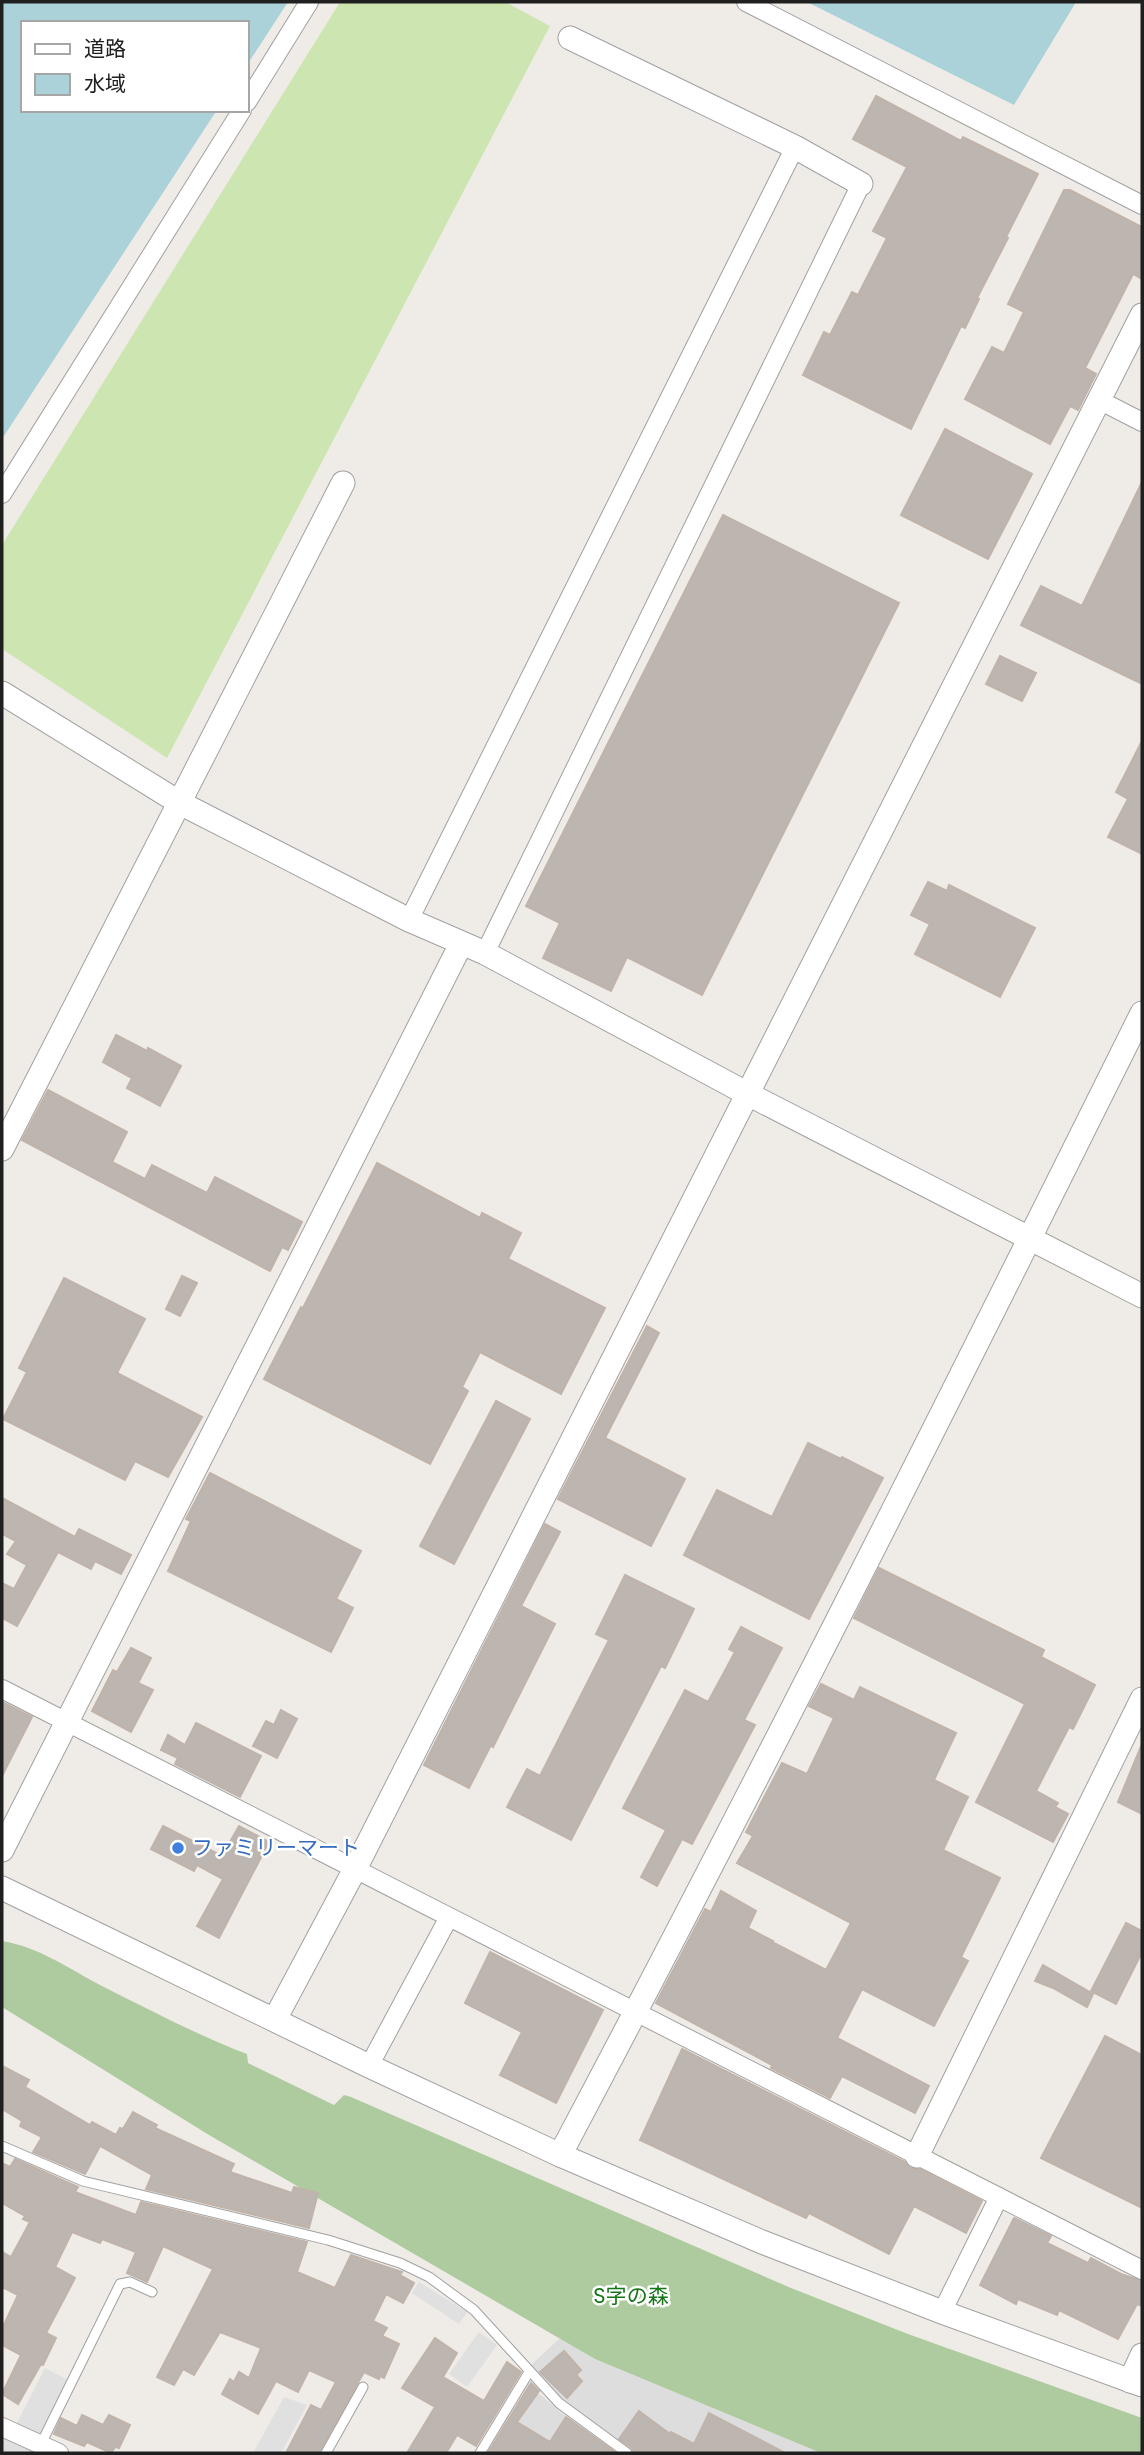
<svg xmlns="http://www.w3.org/2000/svg" width="1144" height="2455" font-family="Poppins,'Noto Sans JP',sans-serif">
<rect width="100%" height="100%" fill="#efece7"/>
<!-- residential -->
<g fill="#ddd">
<polygon points="560,2338 595,2359 821,2453 628,2453 570,2409 530,2366"/>
<polygon points="526,2380 538,2393 597,2442 590,2453 483,2453"/>
</g>
<!-- grass -->
<polygon fill="#cde5b1" points="340,2 505,2 550,26 167,758 2,649 2,545"/>
<!-- forest -->
<path fill="#aecb9f" d="M2,1941c37,6 66,27 98,44 48,24 97,50 147,69l1,9 86,42 10,-10 7,2 440,191 117,46 234,84v35h-321l-226,-94 -386,-224 -207,-128z"/>
<!-- parking -->
<g fill="#e0e0e0">
<polygon points="419,2282 467,2312 459,2324 412,2293"/>
<polygon points="479,2332 497,2345 467,2387 449,2374"/>
<polygon points="45,2368 68,2380 39,2437 16,2425"/>
<polygon points="284,2397 307,2405 281,2453 253,2453"/>
<polygon points="2,2434 35,2449 33,2453 9,2453 2,2450"/>
</g>
<!-- water -->
<g fill="#abd1d9">
<polygon points="2,2 288,2 247,65 247,23 23,23 23,110 217,110 2,439"/>
<polygon points="807,2 1076,2 1014,105"/>
</g>
<!-- building -->
<g fill="#bcb5b0" stroke="#c0b3aa" stroke-width="2">
<polygon points="876,96 961,141 963,137 1038,174 1006,237 1008,238 977,298 979,299 965,328 961,326 911,429 803,375 824,332 830,335 852,292 858,295 887,238 873,231 907,167 853,139"/>
<polygon points="1064,190 1070,190 1142,227 1142,279 1133,274 1085,368 1096,374 1078,410 1070,406 1050,444 965,399 992,347 1004,353 1024,312 1008,304"/>
<polygon points="945,429 1032,474 988,559 901,515"/>
<polygon points="1142,482 1142,684 1021,625 1041,586 1082,606"/>
<polygon points="723,515 899,603 702,995 627,957 611,991 543,958 560,923 526,906"/>
<polygon points="1000,656 1036,673 1022,701 986,684"/>
<polygon points="1142,741 1142,854 1108,837 1128,799 1116,792"/>
<polygon points="928,882 947,891 949,885 1035,928 1000,997 915,954 930,924 911,915"/>
<polygon points="116,1035 147,1051 148,1048 181,1066 160,1106 127,1088 132,1078 103,1062"/>
<polygon points="48,1090 127,1132 112,1162 145,1179 152,1165 207,1193 215,1177 302,1222 288,1250 282,1247 270,1271 22,1140"/>
<polygon points="377,1163 480,1218 482,1213 521,1233 508,1259 605,1308 561,1394 480,1352 462,1387 468,1391 430,1464 264,1379 301,1307 303,1308"/>
<polygon points="182,1276 197,1283 180,1316 166,1309"/>
<polygon points="64,1278 145,1319 117,1373 202,1417 168,1477 135,1461 125,1480 3,1419 27,1372 19,1368"/>
<polygon points="647,1326 659,1333 605,1438 685,1479 651,1546 558,1499"/>
<polygon points="496,1401 530,1419 454,1564 420,1546"/>
<polygon points="808,1443 841,1459 842,1457 883,1478 809,1619 684,1555 717,1490 772,1517"/>
<polygon points="210,1473 361,1551 336,1599 353,1608 331,1652 168,1571 191,1521 186,1519"/>
<polygon points="2,1498 75,1537 79,1529 131,1555 121,1574 95,1561 91,1569 58,1552 17,1626 2,1618 2,1583 14,1589 27,1565 7,1554 16,1541 2,1534"/>
<polygon points="545,1524 560,1532 521,1606 555,1624 493,1747 491,1745 469,1788 424,1765"/>
<polygon points="879,1568 1044,1650 1041,1657 1095,1685 1073,1729 1069,1727 1036,1791 1058,1803 1055,1807 1068,1814 1053,1842 976,1802 1025,1704 854,1618"/>
<polygon points="625,1575 694,1609 665,1668 661,1666 571,1840 507,1807 527,1769 540,1776 609,1640 596,1634"/>
<polygon points="741,1627 782,1648 744,1720 755,1725 692,1844 682,1839 657,1886 641,1877 666,1830 623,1808 685,1690 708,1702 735,1652 729,1649"/>
<polygon points="131,1648 151,1658 138,1683 153,1690 131,1732 92,1711 113,1670 117,1672"/>
<polygon points="821,1684 854,1700 860,1687 956,1733 934,1780 968,1797 943,1850 1000,1878 961,1957 968,1961 934,2026 862,1989 837,2038 929,2086 915,2113 842,2076 830,2098 771,2068 772,2065 656,2003 705,1909 711,1912 721,1891 756,1911 748,1928 773,1941 772,1942 826,1970 851,1923 737,1863 753,1836 746,1832 782,1763 807,1774 834,1718 809,1706"/>
<polygon points="2,1702 32,1717 2,1776"/>
<polygon points="281,1710 297,1719 277,1758 253,1746 266,1721 274,1725"/>
<polygon points="196,1723 261,1756 240,1797 175,1764 178,1758 161,1750 168,1735 185,1745"/>
<polygon points="1142,1744 1142,1814 1118,1802"/>
<polygon points="163,1826 222,1856 239,1826 269,1842 219,1938 197,1926 223,1879 197,1865 194,1871 151,1849"/>
<polygon points="1126,1923 1142,1931 1142,1952 1116,2004 1091,1991"/>
<polygon points="490,1952 603,2010 556,2103 500,2075 522,2032 465,2003"/>
<polygon points="1043,1965 1093,1994 1087,2007 1053,1988 1035,1981"/>
<polygon points="1105,2036 1142,2055 1142,2208 1041,2158"/>
<polygon points="682,2049 905,2162 910,2168 920,2169 982,2201 966,2233 914,2206 889,2254 809,2213 806,2218 640,2140"/>
<polygon points="2,2066 29,2080 25,2087 90,2125 92,2122 116,2135 120,2128 123,2129 133,2112 157,2125 155,2128 234,2164 230,2172 292,2193 294,2187 318,2193 309,2228 146,2189 152,2175 100,2146 85,2174 33,2152 42,2137 20,2126 22,2121 2,2109"/>
<polygon points="15,2159 78,2187 75,2192 136,2215 141,2202 307,2242 297,2272 335,2288 351,2255 402,2272 400,2275 414,2283 403,2303 386,2294 373,2321 387,2328 382,2336 399,2344 384,2378 380,2376 379,2379 364,2372 319,2453 286,2453 311,2405 321,2410 336,2382 309,2370 298,2392 276,2381 258,2414 222,2394 230,2379 234,2382 239,2372 249,2378 261,2348 220,2332 194,2375 183,2369 174,2385 157,2377 213,2269 163,2246 147,2282 127,2273 136,2252 102,2239 100,2243 72,2232 55,2267 75,2278 46,2333 56,2338 43,2365 41,2364 18,2404 2,2394 21,2355 2,2345 2,2329 18,2295 2,2287 2,2252 11,2257 30,2222 23,2219 25,2216 2,2203 2,2163 10,2167"/>
<polygon points="1014,2218 1051,2236 1047,2243 1088,2263 1091,2258 1121,2274 1142,2281 1142,2306 1137,2304 1118,2339 1059,2310 1057,2315 1018,2299 1016,2304 980,2285"/>
<polygon points="435,2338 457,2353 443,2377 484,2401 507,2362 521,2372 476,2446 457,2435 446,2453 407,2453 435,2407 402,2388"/>
<polygon points="564,2351 581,2370 576,2375 582,2381 567,2398 540,2372"/>
<polygon points="531,2383 539,2391 517,2422 550,2442 566,2417 616,2453 488,2453"/>
<polygon points="639,2411 670,2434 671,2432 694,2444 709,2413 785,2453 634,2453 632,2448 619,2439"/>
<polygon points="82,2415 103,2425 109,2415 130,2425 119,2448 115,2447 111,2453 87,2442 84,2446 54,2434 61,2418 77,2426"/>
</g>
<g fill="none" stroke-linecap="round" stroke-linejoin="round">
<defs>
<g id="service">
<polyline points="2,2146 83,2181 328,2240 400,2263 429,2277 474,2310 559,2403 627,2453"/>
<polyline points="40,2446 120,2284 130,2282 152,2292"/>
<polyline points="326,2453 363,2387"/>
<polyline points="480,2453 529,2372"/>
</g>
<g id="minor">
<polyline points="746,2 1142,205"/>
<polyline points="247,102 309,2"/>
<polyline points="1099,400 1142,422"/>
<polyline points="2,494 242,110"/>
<polyline points="409,920 795,147"/>
<polyline points="485,953 861,184"/>
<polyline points="2,1689 1142,2270"/>
<polyline points="369,2066 449,1917"/>
<polyline points="942,2312 999,2197"/>
<polyline points="2,2427 59,2453"/>
</g>
<g id="tertiary">
<polyline points="570,38 795,147 861,184"/>
<polyline points="2,693 180,803 409,920 485,953 746,1093 1142,1296"/>
<polyline points="2,1149 343,483"/>
<polyline points="2,1850 461,944"/>
<polyline points="2,1888 369,2066 560,2155 762,2242 942,2312 1142,2385"/>
<polyline points="275,2019 355,1869 1142,315"/>
<path d="M560,2155c200,-377 392,-760 582,-1142"/>
<polyline points="917,2156 1142,1699"/>
<polyline points="1130,2381 1142,2355"/>
</g>
</defs>
<!-- service casing -->
<use href="#service" stroke="#a1a1a1" stroke-width="11"/>
<!-- minor casing -->
<use href="#minor" stroke="#a1a1a1" stroke-width="20"/>
<!-- tertiary casing -->
<use href="#tertiary" stroke="#a1a1a1" stroke-width="25"/>
<!-- service -->
<use href="#service" stroke="#fff" stroke-width="9"/>
<!-- minor -->
<use href="#minor" stroke="#fff" stroke-width="18"/>
<!-- tertiary -->
<use href="#tertiary" stroke="#fff" stroke-width="23"/>
</g>
<!-- markers -->
<circle fill="#3f7fe0" stroke="#fff" stroke-width="2.5" cx="178" cy="1848" r="7"/>
<g text-anchor="middle" stroke-width="5" stroke-linejoin="round" paint-order="stroke">
<!-- shop labels -->
<g font-size="21" fill="#366cbe" stroke="#fff" text-anchor="start">
<text x="192" y="1855">ファミリーマート</text>
</g>
<!-- park labels -->
<g font-size="21" fill="#167518" stroke="#fff">
<text x="631" y="2303">S字の森</text>
</g>
</g>
<!-- border -->
<rect width="1144" height="2455" fill="none" stroke="#202020" stroke-width="7"/>
<!-- legend -->
<rect x="21" y="21" width="228" height="91" fill="#ffffff" stroke="#a6a6a6" stroke-width="2"/>
<rect x="35" y="44" width="35" height="10" fill="#ffffff" stroke="#a6a6a6" stroke-width="2"/>
<text x="84" y="56" font-size="21" fill="#202020">道路</text>
<rect x="35" y="74" width="35" height="21" fill="#abd1d9" stroke="#a6a6a6" stroke-width="2"/>
<text x="84" y="91" font-size="21" fill="#202020">水域</text>
</svg>
